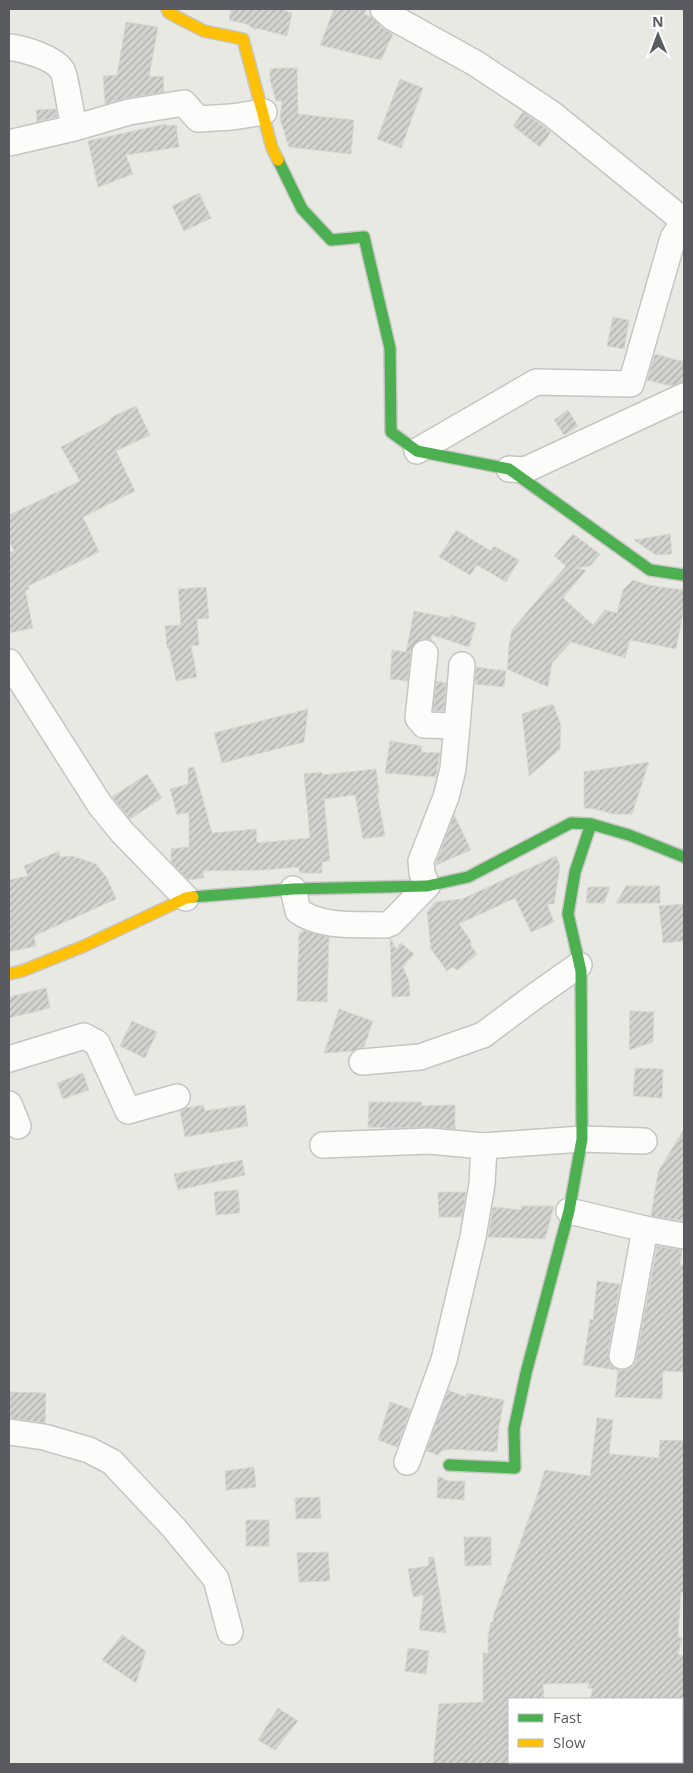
<svg xmlns="http://www.w3.org/2000/svg" width="693" height="1773" font-family="'Open Sans',sans-serif">
<defs>
<pattern id="building-hatch" width="6" height="6" patternUnits="userSpaceOnUse" patternTransform="scale(1.25)"><rect width="6" height="6" fill="#d2d2ce"/><path d="M-1 1l2-2M0 6l6-6M5 7l2-2" fill="none" stroke="#adadab"/></pattern>
</defs>
<rect width="100%" height="100%" fill="#e9e9e3"/>
<!-- building -->
<g fill="url(#building-hatch)" stroke="#d8d7d2">
<polygon points="231,9 285,9 285,11 292,13 287,36 256,28 255,30 247,24 229,20"/>
<polygon points="334,9 366,9 364,14 372,17 382,28 393,34 381,60 320,45"/>
<polygon points="126,22 158,27 149,77 163,76 164,92 127,98 105,104 103,76 117,75"/>
<polygon points="286,68 297,68 298,114 354,120 351,154 289,147 280,119 282,101 276,101 270,79 270,69"/>
<polygon points="400,79 423,88 401,148 377,139"/>
<polygon points="56,109 57,117 37,122 36,110"/>
<polygon points="523,112 551,132 540,147 513,126"/>
<polygon points="166,124 166,126 176,125 179,147 126,155 133,174 98,187 88,141"/>
<polygon points="199,193 211,218 184,231 172,206"/>
<polygon points="613,317 629,320 624,349 607,346"/>
<polygon points="655,354 684,362 684,382 671,386 647,380"/>
<polygon points="136,406 150,435 116,451 135,491 83,517 99,552 28,586 29,590 25,590 33,628 9,633 9,552 14,551 9,541 9,515 80,481 61,447 111,420 110,418"/>
<polygon points="568,410 578,426 564,435 554,420"/>
<polygon points="456,530 491,551 494,546 519,560 506,582 477,565 470,575 439,557"/>
<polygon points="573,534 600,554 590,566 575,568 586,570 563,598 593,625 605,610 617,613 623,590 633,580 648,585 684,590 684,608 676,649 630,640 625,658 571,642 552,663 548,687 507,669 509,645 512,630 566,566 554,556"/>
<polygon points="670,534 672,554 656,555 634,540"/>
<polygon points="206,587 209,618 197,619 199,645 191,646 197,677 176,681 169,648 167,648 165,626 181,625 178,589"/>
<polygon points="414,611 450,618 451,615 476,623 469,647 432,635 431,640 426,639 420,640 414,644 411,651 408,681 390,679 392,650 406,652"/>
<polygon points="476,667 506,671 504,687 475,684"/>
<polygon points="436,681 446,683 444,711 433,711"/>
<polygon points="553,704 561,725 560,749 529,776 522,714"/>
<polygon points="308,709 304,742 222,763 214,733"/>
<polygon points="390,741 422,746 421,752 440,753 436,777 385,773"/>
<polygon points="649,762 632,814 613,814 595,809 584,808 584,772"/>
<polygon points="194,767 212,833 256,829 257,843 310,838 304,774 322,772 322,775 376,769 379,793 377,793 385,836 363,839 355,795 324,799 330,861 322,862 322,873 300,873 299,867 262,870 203,871 204,878 188,880 171,862 171,849 189,847 189,812 177,815 170,789 188,784 188,768"/>
<polygon points="147,774 162,798 130,819 112,797"/>
<polygon points="454,815 471,850 436,865 436,863"/>
<polygon points="59,851 60,857 72,856 96,864 107,878 116,899 34,936 36,946 9,952 9,880 28,876 24,866"/>
<polygon points="556,856 560,866 554,904 547,904 554,922 531,932 515,898 459,924 471,941 471,946 477,954 458,970 452,967 447,971 431,949 427,912 435,902 462,899"/>
<polygon points="626,886 660,886 660,903 616,903"/>
<polygon points="588,887 610,887 604,903 586,903"/>
<polygon points="684,904 684,941 663,943 659,906"/>
<polygon points="302,930 329,937 327,1002 297,1001 299,932 302,933"/>
<polygon points="391,939 396,949 401,943 414,954 403,967 409,981 410,996 392,997 390,940"/>
<polygon points="46,988 50,1008 9,1018 9,997"/>
<polygon points="339,1009 373,1021 364,1047 353,1051 324,1053"/>
<polygon points="630,1011 654,1012 653,1042 629,1050"/>
<polygon points="132,1021 157,1032 145,1058 120,1046"/>
<polygon points="635,1068 663,1069 662,1098 633,1096"/>
<polygon points="83,1073 89,1090 63,1099 57,1083"/>
<polygon points="369,1102 422,1102 422,1106 455,1105 455,1129 430,1127 391,1128 368,1127"/>
<polygon points="203,1105 205,1111 245,1105 248,1126 185,1137 180,1111 186,1108"/>
<polygon points="684,1129 684,1221 651,1216 658,1172"/>
<polygon points="242,1160 245,1175 178,1190 174,1174"/>
<polygon points="238,1190 240,1213 216,1215 214,1192"/>
<polygon points="438,1192 466,1192 462,1217 439,1217"/>
<polygon points="521,1206 554,1206 545,1239 488,1237 493,1207 521,1210"/>
<polygon points="657,1246 682,1250 680,1265 684,1265 684,1372 663,1371 662,1399 615,1397 618,1370 583,1365 590,1319 593,1320 597,1281 620,1284 608,1354 609,1361 612,1367 619,1370 626,1370 633,1366 636,1359"/>
<polygon points="448,1390 466,1397 467,1393 504,1400 499,1426 497,1452 450,1449 442,1451 438,1455 426,1451"/>
<polygon points="9,1392 46,1393 45,1423 9,1418"/>
<polygon points="390,1402 411,1409 397,1447 378,1440"/>
<polygon points="597,1418 613,1420 609,1454 659,1458 660,1440 684,1441 684,1592 681,1592 678,1637 682,1638 678,1654 684,1656 684,1699 590,1699 593,1689 588,1688 589,1683 543,1684 544,1699 509,1699 509,1764 433,1764 439,1704 483,1702 483,1653 488,1653 488,1637 491,1622 493,1622 494,1614 536,1499 545,1470 590,1476"/>
<polygon points="254,1467 256,1487 226,1490 225,1471"/>
<polygon points="438,1476 448,1481 465,1481 464,1500 437,1498"/>
<polygon points="320,1497 321,1518 296,1519 295,1498"/>
<rect x="246" y="1520" width="23" height="26"/>
<polygon points="464,1537 491,1537 491,1565 465,1566"/>
<polygon points="328,1552 330,1581 299,1582 297,1553"/>
<polygon points="429,1557 434,1557 446,1633 419,1630 424,1595 413,1597 408,1569 428,1566"/>
<polygon points="122,1635 146,1651 136,1683 102,1660"/>
<polygon points="408,1648 429,1651 426,1674 405,1671"/>
<polygon points="278,1708 298,1721 275,1750 258,1740"/>
</g>
<g fill="none" stroke-linecap="round" stroke-linejoin="round">
<defs>
<g id="street">
<polyline points="383,9 392,17 475,63 552,114 684,221"/>
<path d="M9,47c15,2 44,10 53,23 3,4 10,49 12,58"/>
<polyline points="9,143 74,128 129,112 184,103 198,119 232,117 264,112"/>
<polyline points="417,451 536,382 631,384 673,238 684,221"/>
<polyline points="509,469 525,470 684,396"/>
<polyline points="9,662 100,805 122,832 186,898"/>
<polyline points="457,726 462,665"/>
<path d="M293,889l5,22c24,17 59,13 88,14l5,-2 36,-37 -5,-13 -1,-12 25,-64 7,-28 4,-43 -33,-1 -6,-7 7,-65"/>
<polyline points="9,1059 84,1036 97,1043 128,1111 177,1097"/>
<polyline points="362,1062 420,1057 483,1035 535,996 579,965"/>
<polyline points="9,1104 18,1126"/>
<polyline points="323,1145 429,1141 484,1146 582,1139 644,1141"/>
<polyline points="569,1211 645,1229 622,1356"/>
<polyline points="645,1229 684,1236"/>
<polyline points="9,1432 44,1437 89,1450 112,1462 174,1528 216,1579 230,1632"/>
<polyline points="407,1462 444,1360 473,1237 482,1184 484,1146"/>
</g>
<g id="fast">
<polyline points="278,160 302,209 331,240 364,237 390,348 391,432 417,451 509,469 650,570 684,575"/>
<polyline points="193,897 293,889 427,886 468,877 571,823 591,824 629,835 684,857"/>
<polyline points="449,1465 515,1468 514,1429 526,1373 569,1211 582,1139 581,971 568,914 575,872 591,824"/>
</g>
<g id="slow">
<polyline points="167,9 169,13 204,31 243,39 272,148 278,160"/>
<polyline points="9,974 22,971 84,946 186,898 193,897"/>
</g>
</defs>
<!-- street casing -->
<use href="#street" stroke="#c5c6c4" stroke-width="28"/>
<!-- fast casing -->
<use href="#fast" stroke="#c6c6c5" stroke-width="14"/>
<!-- slow casing -->
<use href="#slow" stroke="#c6c6c5" stroke-width="14"/>
<!-- street -->
<use href="#street" stroke="#fcfcfb" stroke-width="25"/>
<!-- fast -->
<use href="#fast" stroke="#4caf50" stroke-width="11"/>
<!-- slow -->
<use href="#slow" stroke="#ffc107" stroke-width="11"/>
</g>
<!-- border -->
<rect width="693" height="1773" fill="none" stroke="#595b61" stroke-width="20"/>
<!-- legend -->
<rect x="508" y="1698" width="175" height="65" fill="#ffffff" stroke="#bdbdc0"/>
<rect x="518" y="1714" width="25" height="8" fill="#4caf50" stroke="#bdbdc0"/>
<text x="553" y="1723" font-size="15" fill="#595b61">Fast</text>
<rect x="518" y="1739" width="25" height="8" fill="#ffc107" stroke="#bdbdc0"/>
<text x="553" y="1748" font-size="15" fill="#595b61">Slow</text>
<!-- north arrow -->
<g transform="translate(658 35) rotate(359)" stroke="#ffffff" stroke-width="4" paint-order="stroke">
<path d="M0-4L9 19L0 12L-9 19Z" fill="#595b61"/>
<text y="-8" font-size="14" font-weight="bold" text-anchor="middle" fill="#595b61">N</text>
</g>
</svg>
